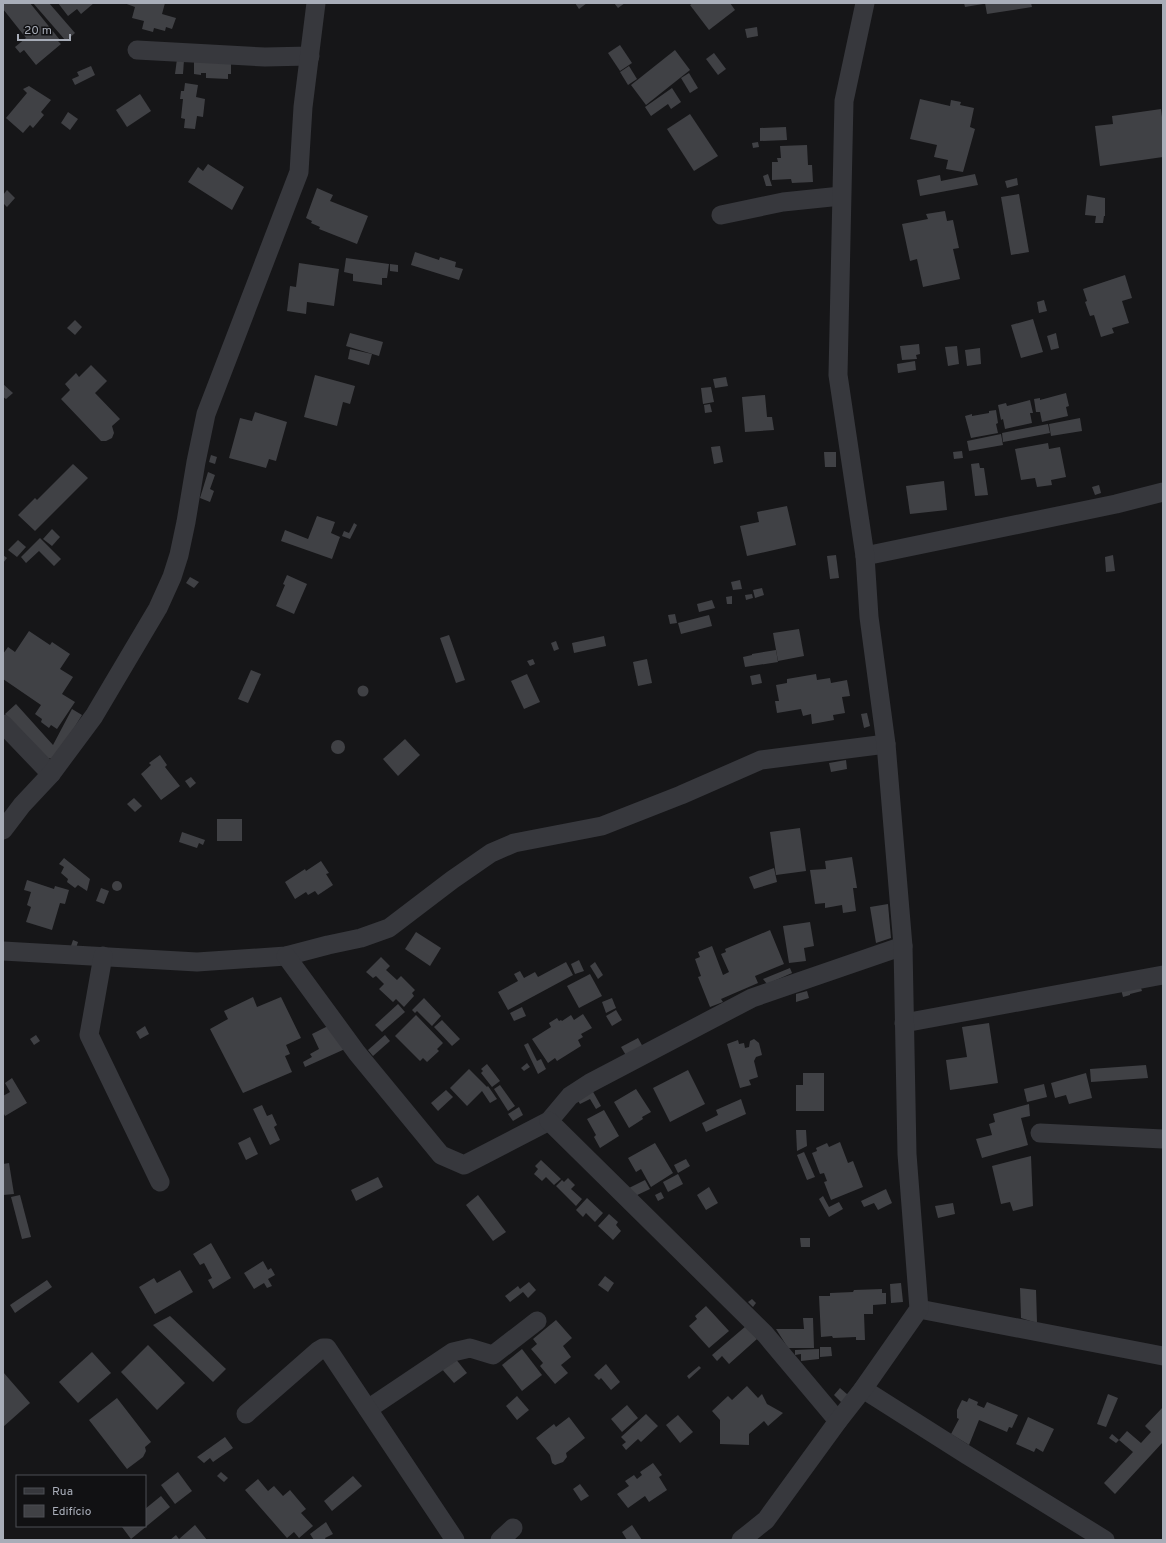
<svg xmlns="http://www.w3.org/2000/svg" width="1166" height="1543" font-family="Overpass,sans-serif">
<rect width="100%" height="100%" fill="#161618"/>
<!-- building -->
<g fill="#404145">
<polygon points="3,3 30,3 60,40 58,41 61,44 36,65 24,50 20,53 15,47 26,38 3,9"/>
<polygon points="33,3 49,3 75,33 66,41"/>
<polygon points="58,3 94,3 81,14 77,9 68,16"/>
<polygon points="124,3 165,3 162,14 176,18 172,29 166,27 165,31 154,28 153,32 142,29 144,21 132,18 135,7"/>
<polygon points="575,3 587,3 579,9"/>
<polygon points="614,3 625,3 618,8"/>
<polygon points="693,3 730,3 735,10 709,30 690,5"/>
<polygon points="964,3 983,3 983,4 965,7"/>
<polygon points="985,3 1031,3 1032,7 987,14"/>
<polygon points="757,27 758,36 747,38 745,29"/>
<polygon points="620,45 632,63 620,71 608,53"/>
<polygon points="675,50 690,70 646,105 631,85"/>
<polygon points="714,53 726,69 718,75 706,59"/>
<polygon points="177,59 184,60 183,74 175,74"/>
<polygon points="194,60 231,63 231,74 228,74 228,79 206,78 206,73 201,73 201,75 194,74"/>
<polygon points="91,66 95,75 75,85 72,79 79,76 77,72"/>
<polygon points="629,66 637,79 628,85 620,72"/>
<polygon points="689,73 698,88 690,93 681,78"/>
<polygon points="185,83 198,85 196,97 205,99 203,117 197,116 195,129 184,128 185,119 181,118 183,99 180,99 181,91 184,91"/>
<polygon points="29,86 51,100 41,112 44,115 33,128 30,125 23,133 6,118 27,93 23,89"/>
<polygon points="672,88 681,102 671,109 668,104 651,116 645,107"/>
<polygon points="140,94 151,111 127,127 116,110"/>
<polygon points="920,99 950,106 951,100 961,102 960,105 974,108 970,127 975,129 963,172 946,169 948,160 934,157 937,145 910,139"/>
<polygon points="1161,109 1162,117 1163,117 1163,157 1100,166 1095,126 1113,124 1112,116"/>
<polygon points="68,112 78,119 70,130 61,123"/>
<polygon points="690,114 718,156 694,171 667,129"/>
<polygon points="786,127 787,140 760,141 760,128"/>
<polygon points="758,142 759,147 753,148 752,143"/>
<polygon points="807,145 808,165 812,165 813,182 792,183 791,179 772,180 772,162 778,162 777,158 781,158 780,146"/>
<polygon points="208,164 244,187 232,210 188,182 198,167 203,171"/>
<polygon points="768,174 772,186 766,186 763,176"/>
<polygon points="975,174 978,185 920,196 917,180 940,175 941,181"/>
<polygon points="1017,178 1018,185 1007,188 1005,181"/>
<polygon points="317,188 333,195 330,201 368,216 357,244 319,229 320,227 311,223 312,221 306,218"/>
<polygon points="7,190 15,198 7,207 3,203 3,195"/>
<polygon points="1019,194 1029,252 1011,255 1001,197"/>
<polygon points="1087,195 1105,198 1105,216 1104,216 1103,223 1095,223 1096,216 1085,215"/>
<polygon points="945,211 947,221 953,220 959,248 953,249 960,279 923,287 917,259 910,261 902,224 928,219 926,214"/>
<polygon points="415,252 439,260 440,257 456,262 455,267 463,269 459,280 411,265"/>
<polygon points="346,258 389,264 387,278 382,278 382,285 353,281 353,274 344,272"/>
<polygon points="299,263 339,269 334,306 307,302 306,314 287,311 290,286 296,287"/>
<polygon points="390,264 398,265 398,272 390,271"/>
<polygon points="1125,275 1132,298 1122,301 1129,323 1112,328 1114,333 1101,337 1094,315 1090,316 1085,302 1087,301 1083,289"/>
<polygon points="1044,300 1047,311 1039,313 1037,302"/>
<polygon points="1033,319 1043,352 1021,358 1011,325"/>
<polygon points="75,320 82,327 75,335 67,328"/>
<polygon points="350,333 383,342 379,356 346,346"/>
<polygon points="1056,333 1059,348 1051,350 1047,336"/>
<polygon points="919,344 920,354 916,355 917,359 902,360 900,346"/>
<polygon points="957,346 959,364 948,366 945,347"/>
<polygon points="980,348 981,364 967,366 965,350"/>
<polygon points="350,349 372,354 369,365 348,359"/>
<polygon points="915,361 916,370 898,373 897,364"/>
<polygon points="91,365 107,381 95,393 120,419 112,426 114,433 112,438 106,441 101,441 61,399 70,390 65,384 76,373 79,377"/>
<polygon points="315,375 355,386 350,404 343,402 337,426 304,417"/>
<polygon points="726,377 728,386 715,388 713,379"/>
<polygon points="3,384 13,393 6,399 3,397"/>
<polygon points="711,387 714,402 703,404 701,388"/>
<polygon points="1066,393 1069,406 1066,407 1068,416 1042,422 1040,412 1036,412 1034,399 1040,398 1040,400"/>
<polygon points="765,395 767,417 772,417 774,430 745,432 742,397"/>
<polygon points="1030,400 1033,413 1030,413 1032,423 1005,429 1003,419 1001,420 998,405 1006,403 1007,406"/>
<polygon points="710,404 712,412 705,413 704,405"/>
<polygon points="996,410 998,423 996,424 998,433 971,438 965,416 972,414 972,416 989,413 989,411"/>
<polygon points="255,412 287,422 276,461 269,459 266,468 229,458 240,418 252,421"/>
<polygon points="1080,418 1082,431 1051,436 1049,424"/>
<polygon points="1048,424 1050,433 1003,442 1002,433"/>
<polygon points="1001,434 1003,445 969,451 967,441"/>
<polygon points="1048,443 1049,449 1060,447 1066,477 1051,480 1052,485 1037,487 1035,478 1021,480 1015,449"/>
<polygon points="720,446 723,462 714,464 711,447"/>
<polygon points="962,451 963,458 954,459 953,452"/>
<polygon points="824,452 836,452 836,467 825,467"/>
<polygon points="211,455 217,457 215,464 209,462"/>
<polygon points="979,463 980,468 984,468 988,495 975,496 971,464"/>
<polygon points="73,464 88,478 35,531 18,515 35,498 37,500"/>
<polygon points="208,472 215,475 210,489 214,491 210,502 200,498"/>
<polygon points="944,481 947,510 910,514 906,486"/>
<polygon points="1099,485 1101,493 1095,495 1092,487"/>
<polygon points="787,506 796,545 747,556 740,526 759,522 757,512"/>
<polygon points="317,516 335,522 331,533 340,537 332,559 281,541 285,530 308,539"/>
<polygon points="354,523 357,525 350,539 342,536 344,531 349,533"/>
<polygon points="52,529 60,537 52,546 43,539"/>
<polygon points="40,538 61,559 54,566 39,551 26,563 21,557"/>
<polygon points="18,540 26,547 17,557 8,550"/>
<polygon points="3,555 7,558 3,563"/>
<polygon points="836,555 839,578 830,579 827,556"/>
<polygon points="1113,555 1115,571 1106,572 1105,557"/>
<polygon points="287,575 307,584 294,614 276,606 285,585 283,584"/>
<polygon points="190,577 199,582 194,588 186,583"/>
<polygon points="740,580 742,589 733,590 731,582"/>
<polygon points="762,588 764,595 755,598 753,590"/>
<polygon points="752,594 753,598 746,600 745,595"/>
<polygon points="732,596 732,604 727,604 726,597"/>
<polygon points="712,600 715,608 699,612 697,604"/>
<polygon points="675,614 677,623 670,624 668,615"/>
<polygon points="709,615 712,626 681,634 678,623"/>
<polygon points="799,629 804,656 778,661 773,633"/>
<polygon points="29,631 50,645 52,642 70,654 60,669 73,677 62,694 75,702 57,729 51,725 49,728 41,722 42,719 35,714 41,705 3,679 3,654 8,647 15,652"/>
<polygon points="449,635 465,680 456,683 440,638"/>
<polygon points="604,636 606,646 574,653 572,643"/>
<polygon points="556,641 559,649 554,651 551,643"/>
<polygon points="776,650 778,662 745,667 743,657 752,655 752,654"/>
<polygon points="533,659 535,664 530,666 527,661"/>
<polygon points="647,659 652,683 638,686 633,662"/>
<polygon points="251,670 261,674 248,703 238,699"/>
<polygon points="527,674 540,702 524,709 511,681"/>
<polygon points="760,674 762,683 752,685 750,676"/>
<polygon points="816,674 817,680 830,678 831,683 847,680 850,696 842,697 845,713 833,715 834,720 812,724 811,714 803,716 801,709 777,713 775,701 779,701 776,685 787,683 787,679"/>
<circle cx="363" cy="691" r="5.5"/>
<polygon points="16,704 53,745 72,709 82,715 55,759 46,758 5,714"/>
<polygon points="867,713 870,726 864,728 861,714"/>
<polygon points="405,739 420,755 398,776 383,759"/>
<circle cx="338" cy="747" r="7"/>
<polygon points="160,755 167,765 165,767 180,786 161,800 141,774 151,765 149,763"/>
<polygon points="846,760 847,769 831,772 829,763"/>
<polygon points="191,777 196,783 190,788 185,781"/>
<polygon points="134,798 142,806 135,812 127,804"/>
<rect x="217" y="819" width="25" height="22"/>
<polygon points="800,828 806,871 776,875 770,832"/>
<polygon points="182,832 205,840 203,845 199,843 197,848 179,842"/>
<polygon points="852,857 857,888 853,888 856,911 843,913 842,905 825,908 825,903 815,904 810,870 826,869 825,861"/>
<polygon points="64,858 90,879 87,891 78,885 75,888 67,882 68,879 61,873 64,867 59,864"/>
<polygon points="321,861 329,873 326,874 333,885 318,895 315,891 308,895 306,892 295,899 285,882 305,869 306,871"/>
<polygon points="774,868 777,882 754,889 749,877"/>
<polygon points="27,880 54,889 55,886 69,890 65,904 60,903 52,930 26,922 31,907 27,905 31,892 24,890"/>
<circle cx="117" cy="886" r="5"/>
<polygon points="101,888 109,891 104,904 96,901"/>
<polygon points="888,904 891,938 876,943 870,907"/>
<polygon points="810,922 814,946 804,948 806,961 789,963 783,926"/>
<polygon points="770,930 784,964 755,976 758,983 721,999 723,1002 710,1007 698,977 701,976 695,959 700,957 698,952 712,946 723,975 729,972 721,954 726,952 725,949"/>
<polygon points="416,932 441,948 430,966 405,949"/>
<polygon points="73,940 78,942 76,948 71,946"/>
<polygon points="381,957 390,966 386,970 397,980 401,976 415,990 412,993 414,996 404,1007 396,999 393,1002 379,989 384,984 376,976 373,978 366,972"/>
<polygon points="579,960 584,971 575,974 571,964"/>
<polygon points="566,962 573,975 508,1010 498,992 518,981 514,974 520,971 524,978 535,972 538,977"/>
<polygon points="595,962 603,975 598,979 590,966"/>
<polygon points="790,968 792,973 767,984 763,979"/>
<polygon points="590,974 602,996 579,1008 567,986"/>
<polygon points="1140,985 1142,991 1130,994 1130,995 1123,997 1121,989"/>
<polygon points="807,991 809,998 796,1002 796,994"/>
<polygon points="253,997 257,1007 281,997 301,1038 286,1045 290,1054 285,1056 292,1072 243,1093 210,1029 228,1019 224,1011"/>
<polygon points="424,998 441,1016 432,1026 417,1011 415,1013 412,1010"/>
<polygon points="612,998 616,1008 606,1013 602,1002"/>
<polygon points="398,1004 405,1012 382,1032 375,1025"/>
<polygon points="522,1007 526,1016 514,1021 510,1013"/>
<polygon points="616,1010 622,1020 612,1026 606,1016"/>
<polygon points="583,1014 592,1028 581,1034 583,1037 578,1040 581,1046 557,1061 555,1058 548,1063 532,1039 551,1027 549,1023 557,1018 559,1021 561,1020 562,1021 571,1015 574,1020"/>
<polygon points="416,1015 443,1043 437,1049 439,1051 427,1062 423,1058 420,1061 395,1036"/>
<polygon points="442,1020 460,1039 452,1046 434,1027"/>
<polygon points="989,1023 998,1083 950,1090 946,1060 967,1057 962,1027"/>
<polygon points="330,1025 345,1049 305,1067 303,1062 312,1057 310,1054 319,1049 312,1034"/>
<polygon points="145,1026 149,1034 140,1039 136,1032"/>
<polygon points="36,1035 40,1041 34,1045 30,1039"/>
<polygon points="385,1035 390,1041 373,1056 368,1050"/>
<polygon points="638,1038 643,1047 627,1057 621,1047"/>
<polygon points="754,1039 759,1043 762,1055 756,1057 754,1061 758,1077 749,1080 751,1085 740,1088 727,1044 738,1040 739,1044 744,1043 745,1048 749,1047 750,1041"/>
<polygon points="528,1043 537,1061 541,1059 546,1069 538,1074 524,1045"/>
<polygon points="527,1063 530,1067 524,1071 521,1068"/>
<polygon points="487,1064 500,1081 492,1087 481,1073 483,1071 481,1069"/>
<polygon points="1146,1065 1148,1078 1091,1082 1090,1069"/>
<polygon points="469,1069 487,1087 488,1086 497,1099 490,1103 482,1091 467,1106 450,1088"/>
<polygon points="688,1070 705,1104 670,1122 653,1088"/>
<polygon points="803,1073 824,1073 824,1111 796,1111 796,1085 803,1085"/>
<polygon points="1086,1073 1092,1098 1069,1104 1066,1095 1055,1098 1051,1083"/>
<polygon points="12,1078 27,1103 5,1116 3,1112 3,1096 10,1092 5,1083"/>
<polygon points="1044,1084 1047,1097 1027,1102 1024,1089"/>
<polygon points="500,1085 515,1106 508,1111 494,1089"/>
<polygon points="636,1089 651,1112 642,1117 643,1119 629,1128 614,1102"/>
<polygon points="446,1090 453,1097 438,1111 431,1103"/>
<polygon points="592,1090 601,1106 596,1109 590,1099 580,1104 577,1099"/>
<polygon points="741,1099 746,1114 706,1132 702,1123 718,1115 716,1110"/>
<polygon points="1029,1104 1030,1116 1021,1118 1028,1145 982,1158 976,1139 992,1135 989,1124 995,1122 993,1114"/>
<polygon points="262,1105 267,1116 272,1114 277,1125 274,1127 280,1140 270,1145 253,1109"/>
<polygon points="519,1107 523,1115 513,1121 508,1114"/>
<polygon points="604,1110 619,1136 600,1148 594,1137 596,1135 587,1119"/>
<polygon points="796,1130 806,1130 807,1146 797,1151"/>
<polygon points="250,1137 258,1154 246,1160 238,1143"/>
<polygon points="840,1142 848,1163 853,1161 863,1187 831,1200 824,1182 827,1181 824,1173 820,1174 812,1153 817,1151 816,1148 827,1143 829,1147"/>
<polygon points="655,1143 673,1173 651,1187 641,1169 636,1172 628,1158"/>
<polygon points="804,1152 815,1177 807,1180 797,1155"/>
<polygon points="1031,1156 1033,1206 1013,1211 1010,1202 1001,1204 992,1166"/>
<polygon points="686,1159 690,1166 678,1173 674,1165"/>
<polygon points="541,1160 561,1179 554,1185 546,1177 542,1181 534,1174 538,1169 535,1166"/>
<polygon points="9,1163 14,1194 3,1195 3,1164"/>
<polygon points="678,1174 683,1184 668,1192 663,1182"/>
<polygon points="378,1177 383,1187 356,1201 351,1190"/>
<polygon points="568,1178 575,1185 571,1189 582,1199 576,1206 556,1186 562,1180 564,1182"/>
<polygon points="645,1180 650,1189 633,1197 625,1190"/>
<polygon points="709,1187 718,1203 706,1210 697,1195"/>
<polygon points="886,1189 892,1203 878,1210 874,1203 864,1207 861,1201"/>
<polygon points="661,1192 664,1198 658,1201 655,1195"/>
<polygon points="20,1195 31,1237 22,1239 11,1197"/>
<polygon points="478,1195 506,1232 493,1241 466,1205"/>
<polygon points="823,1196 829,1207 839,1202 843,1209 829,1217 819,1199"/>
<polygon points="587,1198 603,1213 595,1222 586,1213 583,1217 576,1210"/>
<polygon points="953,1203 955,1214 938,1218 935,1206"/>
<polygon points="609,1214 618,1222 616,1225 621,1231 613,1240 598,1226"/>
<polygon points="800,1238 810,1238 810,1247 801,1247"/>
<polygon points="211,1243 231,1278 213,1289 208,1280 212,1278 204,1263 200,1265 193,1254"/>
<polygon points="263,1261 268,1270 271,1268 275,1275 268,1279 272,1286 267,1288 264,1283 254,1289 244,1273"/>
<polygon points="180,1270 193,1292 155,1314 139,1287 154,1278 157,1283"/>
<polygon points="605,1276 614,1283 608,1292 598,1285"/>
<polygon points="47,1280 52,1287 15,1313 10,1305"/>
<polygon points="529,1282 536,1290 528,1298 523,1292 510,1302 505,1296 518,1286 520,1289"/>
<polygon points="901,1283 903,1302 891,1303 890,1284"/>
<polygon points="1020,1288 1036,1290 1037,1323 1021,1318"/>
<polygon points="882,1289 882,1293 886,1293 886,1304 873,1305 873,1314 864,1314 865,1340 856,1340 856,1337 833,1338 832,1336 821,1337 819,1296 830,1296 830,1293 853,1292 854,1290"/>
<polygon points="752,1299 756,1303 753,1307 748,1302"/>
<polygon points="706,1306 729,1331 709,1348 689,1326 697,1319 695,1316"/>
<polygon points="170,1316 226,1369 213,1382 153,1325"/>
<polygon points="803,1318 813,1318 814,1348 788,1348 776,1329 804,1329"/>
<polygon points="556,1320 572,1338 563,1346 571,1357 561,1365 568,1373 555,1384 540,1366 543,1363 531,1349 537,1344 533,1339"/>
<polygon points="746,1326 757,1339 729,1364 722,1356 717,1361 712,1355"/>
<polygon points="148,1345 185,1383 157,1410 121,1372"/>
<polygon points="820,1347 831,1347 832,1356 820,1357"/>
<polygon points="522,1349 542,1375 522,1391 502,1365"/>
<polygon points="819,1349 819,1359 801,1361 801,1354 795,1355 795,1350"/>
<polygon points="92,1352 111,1373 78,1403 59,1382"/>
<polygon points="455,1358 467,1373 454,1383 441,1368"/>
<polygon points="606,1364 620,1382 611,1390 601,1378 599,1380 594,1375"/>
<polygon points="699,1366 701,1368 689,1379 687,1376"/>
<polygon points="3,1372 30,1403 3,1427"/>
<polygon points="747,1386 758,1398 762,1394 767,1404 783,1413 768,1426 764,1421 749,1434 749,1445 720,1444 720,1420 712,1411 728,1396 732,1400"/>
<polygon points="840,1388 848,1395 842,1403 834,1395"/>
<polygon points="1108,1394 1118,1398 1106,1427 1097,1424"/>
<polygon points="517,1396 529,1410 517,1420 506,1406"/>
<polygon points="117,1398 151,1442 145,1447 146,1451 143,1457 127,1469 89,1420"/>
<polygon points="969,1398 978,1402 977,1405 984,1408 987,1402 1018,1415 1012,1428 1009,1427 1007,1432 979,1420 969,1445 951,1434 959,1419 957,1418 957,1410 962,1400 967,1402"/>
<polygon points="627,1405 638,1418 622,1432 611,1419"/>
<polygon points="1163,1407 1163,1442 1115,1494 1104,1483 1133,1452 1119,1440 1116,1443 1109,1438 1112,1434 1119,1440 1127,1431 1141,1443 1151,1432 1145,1426"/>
<polygon points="646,1414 658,1426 641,1442 638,1439 626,1450 622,1445 626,1442 621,1437"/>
<polygon points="678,1415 693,1432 680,1443 666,1425"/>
<polygon points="569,1417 585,1438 566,1453 567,1457 563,1462 555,1465 552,1463 550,1455 536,1438 554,1424 556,1427"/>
<polygon points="1028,1417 1054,1429 1043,1452 1036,1448 1034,1452 1016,1444"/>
<polygon points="225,1437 233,1448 213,1462 210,1458 204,1463 197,1457"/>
<polygon points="653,1463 662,1475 659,1477 667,1490 649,1502 645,1496 628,1508 617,1494 629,1486 625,1481 634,1475 637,1479 642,1475 640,1472"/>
<polygon points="178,1472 192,1491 175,1504 161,1485"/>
<polygon points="221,1472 228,1478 224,1482 217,1476"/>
<polygon points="353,1476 362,1486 332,1511 324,1501"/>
<polygon points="258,1479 268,1491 274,1486 283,1496 290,1490 306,1509 301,1513 313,1526 299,1538 294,1532 287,1538 245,1490"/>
<polygon points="580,1484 589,1496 581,1501 573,1489"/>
<polygon points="161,1496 170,1507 131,1539 122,1527 124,1526 145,1526 145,1509"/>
<polygon points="326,1522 333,1534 325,1538 326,1540 314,1540 310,1534"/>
<polygon points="195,1525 207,1540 170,1540 176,1535 179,1539"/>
<polygon points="632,1525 642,1540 627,1540 622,1532"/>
</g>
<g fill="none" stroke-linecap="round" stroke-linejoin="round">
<!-- street -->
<g stroke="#37383d" stroke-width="19">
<polyline points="137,50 265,57 310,56"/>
<polyline points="721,215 783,202 841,196"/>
<polyline points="865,556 1116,504 1163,492"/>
<polyline points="3,724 51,774"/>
<polyline points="3,830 22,805 51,774 94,716 158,608 172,577 179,555 186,522 196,462 206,414 299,172 303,107 316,3"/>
<polyline points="3,951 197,962 286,956 328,945 361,938 389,928 452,880 491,853 514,843 602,826 681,795 761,760 886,744"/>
<polyline points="103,956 89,1035 160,1182"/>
<polyline points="286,956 357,1053 441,1155 464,1165 549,1121 570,1096 590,1083 752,998 903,946"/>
<polyline points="904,1023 1163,975"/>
<polyline points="549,1121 765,1334 838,1421"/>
<polyline points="1040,1133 1163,1139"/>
<polyline points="919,1309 1163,1356"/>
<polyline points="863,1389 967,1455 1105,1540"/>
<polyline points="368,1409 453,1352 470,1348 493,1355 537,1321"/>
<polyline points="246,1414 318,1351 323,1348 327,1348 455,1540"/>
<polyline points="500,1540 513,1528"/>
<polyline points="741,1540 766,1520 838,1421 863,1389 919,1309 907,1154 903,946 886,744 869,617 865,556 838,375 844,101 865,3"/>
</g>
</g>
<!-- border -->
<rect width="1166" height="1543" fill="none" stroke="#a8adb8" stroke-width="8"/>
<!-- legend -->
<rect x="16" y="1475" width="130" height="52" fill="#111113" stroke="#4d4f55"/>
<rect x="24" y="1488" width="20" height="6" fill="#37383d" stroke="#4d4f55"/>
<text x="52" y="1495" font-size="12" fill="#a8adb8">Rua</text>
<rect x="24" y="1505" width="20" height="12" fill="#404145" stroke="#4d4f55"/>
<text x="52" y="1515" font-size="12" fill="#a8adb8">Edifício</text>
<!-- scale -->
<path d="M18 34v6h52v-6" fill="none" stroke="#a8adb8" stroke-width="2"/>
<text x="24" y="34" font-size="12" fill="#a8adb8" stroke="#111113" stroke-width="3" paint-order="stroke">20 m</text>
</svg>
